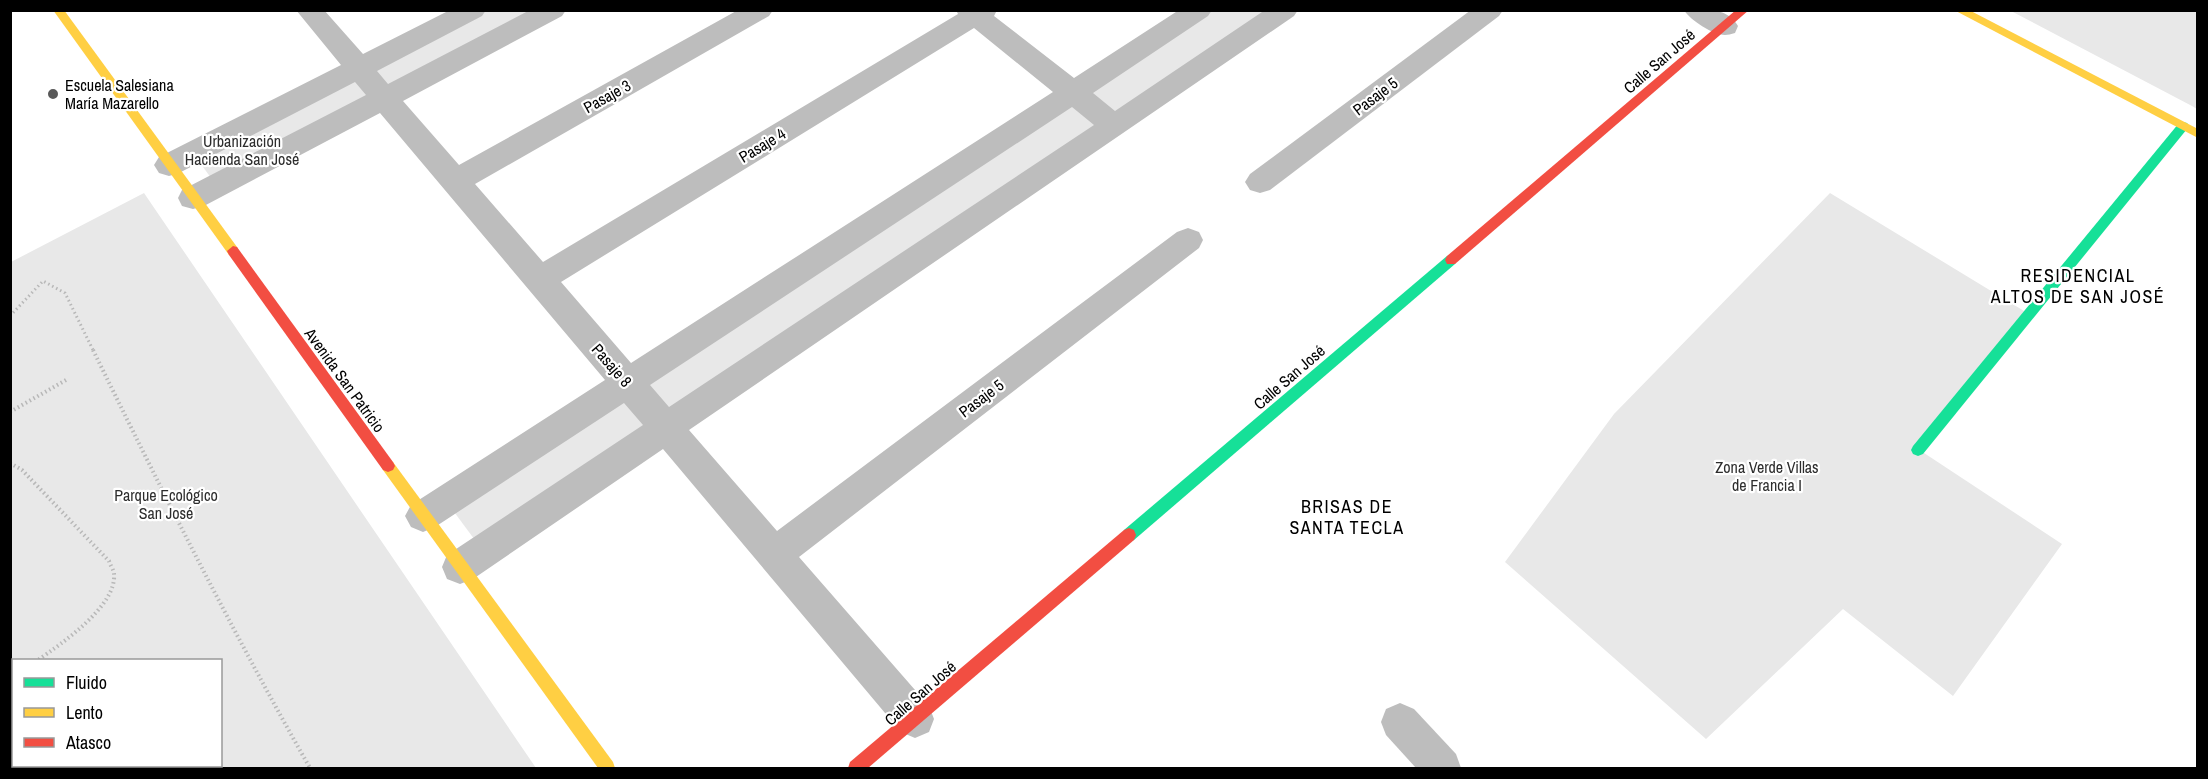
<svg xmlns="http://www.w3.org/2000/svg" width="2208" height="779" font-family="'Archivo Narrow',sans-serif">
<rect width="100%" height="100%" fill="#fff"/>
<!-- green -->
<g fill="#e8e8e8" fill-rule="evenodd">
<polygon points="473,11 552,11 216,185 193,153"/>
<polygon points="1199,11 1285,11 483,551 446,501"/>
<polygon points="2011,11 2197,11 2197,109 2192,106"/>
<path d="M144,193l392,575h-525v-506zM14,660h206v106h-206z"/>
<polygon points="1830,193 2029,314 1918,449 2062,544 1953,696 1843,609 1706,739 1505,562 1614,414"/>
</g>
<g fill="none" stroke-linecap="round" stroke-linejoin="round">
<!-- path-far1 -->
<polyline stroke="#b8b8b8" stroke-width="3" stroke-dasharray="1.5 3" stroke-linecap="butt" points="10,316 43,281 65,293 94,352"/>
<!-- path -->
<g stroke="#b8b8b8" stroke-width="4" stroke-dasharray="1.5 3" stroke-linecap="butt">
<path d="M93,350c69,141 139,281 217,418"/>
<polyline points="10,412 66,380"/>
<path d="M10,463l12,7 87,91c1,4 5,9 5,13 3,32 -53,70 -76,86"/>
<polyline points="10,679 14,677"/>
</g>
<!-- street -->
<g fill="#bdbdbd" fill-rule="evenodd">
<path d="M296,10h28l39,44 87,-44h36l-4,6 -105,55 11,13 142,-74h36l-4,6 -159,85 56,64 279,-155h35l-4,6 -294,168 68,78 415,-248 -2,-4h41l-3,6 80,62 105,-68h33l-4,6 -115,77 22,18 150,-101h33l-4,6 -605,414 88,101 400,-299 11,-4 11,4 4,8 -4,8 -400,309 130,149 5,13 -5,13 -14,6 -14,-6 -238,-283 -190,130 -13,5 -13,-5 -5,-12 5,-12 196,-130 -19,-22 -189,124 -12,5 -12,-5 -6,-11 6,-11 194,-125 -225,-267 -176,93 -11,3 -11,-3 -4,-8 4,-8 184,-95 -11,-13 -176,91 -10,3 -10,-3 -5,-8 5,-8 182,-92zM974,28l79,64 -422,271 -70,-81zM1072,107l22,18 -425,282 -19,-22z"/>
<polygon points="1471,10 1503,10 1499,16 1270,190 1260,193 1250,190 1245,182 1250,174"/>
<path d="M1684,10c20,0 43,-4 54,16l-3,7c-4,1 -7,2 -10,2 -12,0 -35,-15 -41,-25z"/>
<polygon points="1400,703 1414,709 1456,754 1461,768 1416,768 1386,735 1381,722 1386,709"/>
</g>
<!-- fast -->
<g fill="#16e098" fill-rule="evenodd">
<polygon points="2183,122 2187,123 2189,126 2187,129 1923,454 1918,456 1913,454 1911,450 1913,446 2179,123"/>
<polygon points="1451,255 1455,256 1457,260 1455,264 1134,540 1129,542 1124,540 1122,535 1124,530 1447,256"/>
</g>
<!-- slow -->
<g fill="#ffcf43" fill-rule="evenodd">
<polygon points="53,10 64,10 237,247 239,251 237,255 229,255"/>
<polygon points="1954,10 1969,10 2198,129 2198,138"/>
<polygon points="388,460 393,462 613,762 615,768 598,768 383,470 381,466 383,462"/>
</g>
<!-- jam -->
<g fill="#f24e42" fill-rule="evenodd">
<polygon points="1736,10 1749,10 1455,264 1447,264 1445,260 1447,256"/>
<polygon points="233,246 237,247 393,462 395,466 393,470 388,472 383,470 229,255 227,251"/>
<polygon points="1129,528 1134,530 1136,535 1134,540 868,768 848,768 850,762 1124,530"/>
</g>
</g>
<!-- markers -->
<circle fill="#595959" stroke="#fff" stroke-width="2" cx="53" cy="94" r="6"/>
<g text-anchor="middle" stroke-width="4.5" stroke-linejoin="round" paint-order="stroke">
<!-- street labels -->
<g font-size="16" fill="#000" stroke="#fff">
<text transform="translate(1659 61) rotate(-41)" y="6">Calle San José</text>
<text transform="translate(607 96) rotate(-29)" y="6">Pasaje 3</text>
<text transform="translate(1375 96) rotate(-37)" y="6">Pasaje 5</text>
<text transform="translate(762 145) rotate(-31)" y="6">Pasaje 4</text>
<text transform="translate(612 365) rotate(49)" y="6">Pasaje 8</text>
<text transform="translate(1289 377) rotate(-41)" y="6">Calle San José</text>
<text transform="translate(345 380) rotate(54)" y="6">Avenida San Patricio</text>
<text transform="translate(981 398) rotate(-37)" y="6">Pasaje 5</text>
<text transform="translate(920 693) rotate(-41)" y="6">Calle San José</text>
</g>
<!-- poi labels -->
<g font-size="16" fill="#000" stroke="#fff" text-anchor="start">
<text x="65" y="91">Escuela Salesiana<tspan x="65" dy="18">María Mazarello</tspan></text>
</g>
<!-- park labels -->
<g font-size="16" fill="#2d2d2d" stroke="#fff">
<text x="242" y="147">Urbanización<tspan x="242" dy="18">Hacienda San José</tspan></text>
<text x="1767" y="473">Zona Verde Villas<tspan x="1767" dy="18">de Francia I</tspan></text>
<text x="166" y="501">Parque Ecológico<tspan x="166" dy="18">San José</tspan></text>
</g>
<!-- neighbourhood labels -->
<g font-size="18" letter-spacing="1.5" fill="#000" stroke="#fff">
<text x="2078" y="282">RESIDENCIAL<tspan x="2078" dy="21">ALTOS DE SAN JOSÉ</tspan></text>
<text x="1347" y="513">BRISAS DE<tspan x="1347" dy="21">SANTA TECLA</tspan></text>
</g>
</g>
<!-- border -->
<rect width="2208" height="779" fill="none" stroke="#000000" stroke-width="24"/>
<!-- legend -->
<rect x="12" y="659" width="210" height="108" fill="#ffffff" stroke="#999999" stroke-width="1.5"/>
<rect x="24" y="678" width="30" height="9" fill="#16e098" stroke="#999999" stroke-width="1.5"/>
<text x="66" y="689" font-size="18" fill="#000000">Fluido</text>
<rect x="24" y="708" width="30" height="9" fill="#ffcf43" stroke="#999999" stroke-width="1.5"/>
<text x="66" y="719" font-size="18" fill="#000000">Lento</text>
<rect x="24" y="738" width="30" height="9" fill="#f24e42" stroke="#999999" stroke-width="1.5"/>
<text x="66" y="749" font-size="18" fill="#000000">Atasco</text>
</svg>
